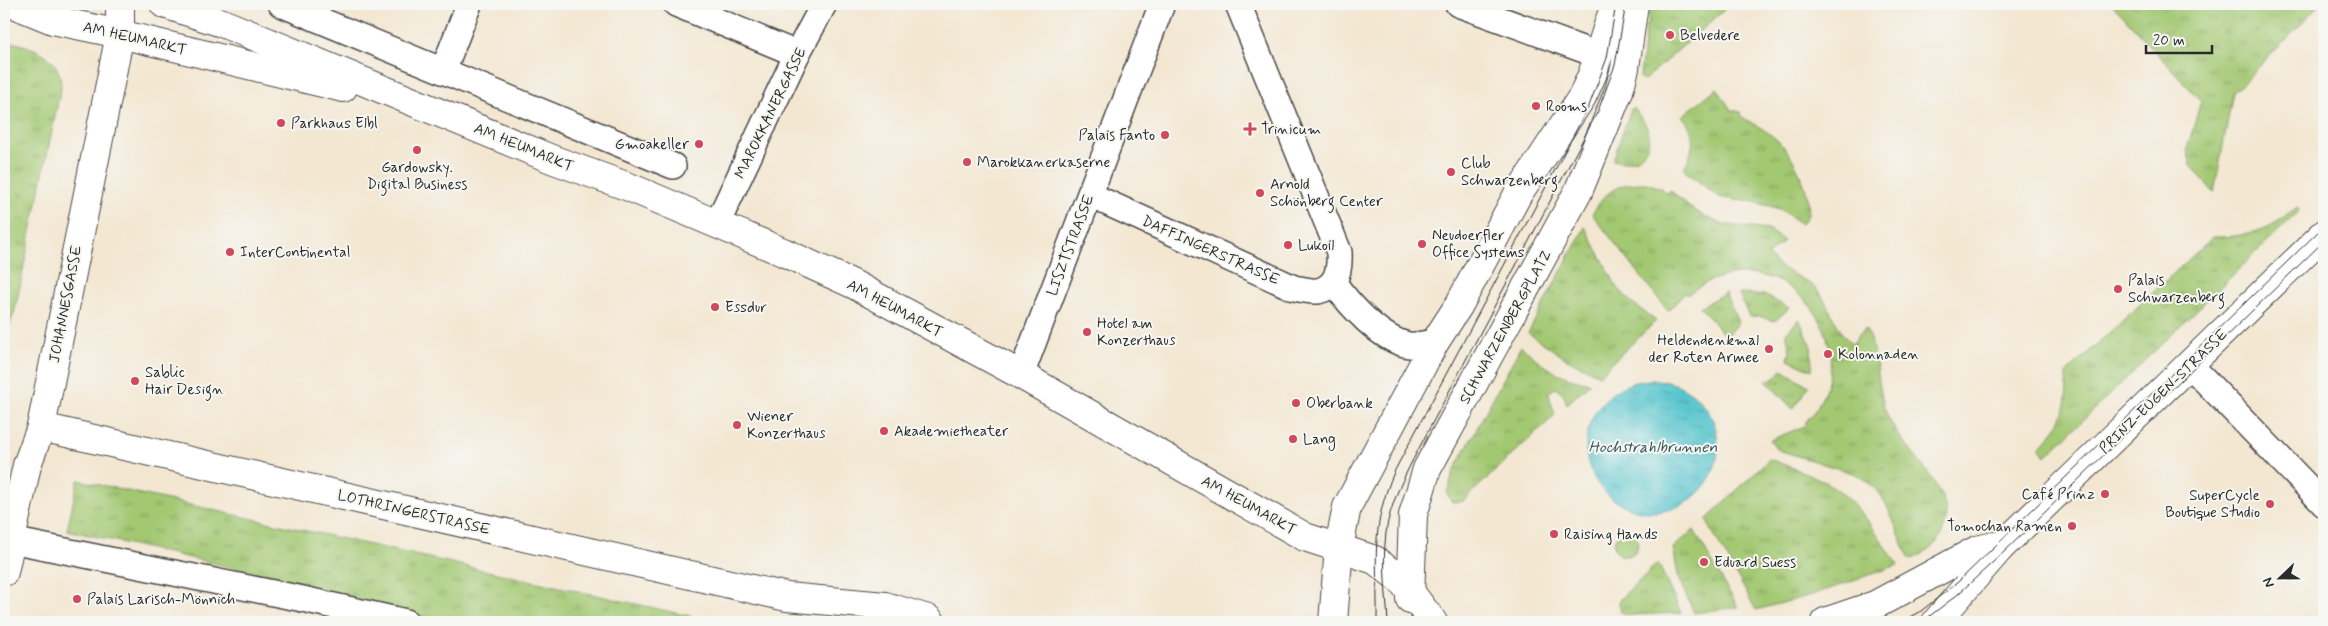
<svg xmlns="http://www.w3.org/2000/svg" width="2328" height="626" font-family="Mynerve,sans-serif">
<defs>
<pattern id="grass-tufts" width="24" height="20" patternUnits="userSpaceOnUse" patternTransform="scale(1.25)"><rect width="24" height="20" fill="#a3c872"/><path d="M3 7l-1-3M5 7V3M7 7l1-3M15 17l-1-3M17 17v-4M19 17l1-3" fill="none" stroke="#85a35e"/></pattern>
<pattern id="water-ripples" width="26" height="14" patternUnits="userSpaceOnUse" patternTransform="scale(1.25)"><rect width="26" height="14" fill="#57c5ce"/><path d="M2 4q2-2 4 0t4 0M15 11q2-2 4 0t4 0" fill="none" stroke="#48a0a7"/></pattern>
</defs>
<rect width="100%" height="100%" fill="#f6f6f2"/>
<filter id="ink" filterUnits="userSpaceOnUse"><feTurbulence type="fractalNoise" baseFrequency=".02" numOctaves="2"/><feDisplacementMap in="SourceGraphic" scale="10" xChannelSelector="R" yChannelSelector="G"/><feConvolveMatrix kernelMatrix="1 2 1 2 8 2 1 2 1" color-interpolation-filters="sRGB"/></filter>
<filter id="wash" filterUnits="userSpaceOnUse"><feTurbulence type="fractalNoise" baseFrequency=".0096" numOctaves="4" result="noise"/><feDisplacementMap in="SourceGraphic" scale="20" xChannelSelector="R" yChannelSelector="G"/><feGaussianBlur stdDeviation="1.12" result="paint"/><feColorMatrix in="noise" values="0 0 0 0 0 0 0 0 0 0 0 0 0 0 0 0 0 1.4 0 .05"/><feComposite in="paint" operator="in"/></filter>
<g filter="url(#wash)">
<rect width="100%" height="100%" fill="#f3e7d2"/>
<!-- grass -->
<g fill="url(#grass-tufts)" stroke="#677a4e">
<polygon points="1649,4 1731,4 1643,81 1640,77 1646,25 1648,24"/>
<polygon points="2112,4 2321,4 2233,93 2214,193 2191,165 2187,149 2201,101"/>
<path d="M4,40c27,7 57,13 57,47l-46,223 -11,31z"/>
<path d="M1717,88l14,22 10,2 1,6c16,7 30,16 42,29 12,13 37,65 17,77l-21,-15 -30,-8 -17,-1 -14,-3 -32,-24 -3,-5c10,-17 13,-36 -2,-52z"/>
<path d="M1634,108c13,17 25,33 3,51l-16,3 -8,-2 18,-51z"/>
<path d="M1646,183l15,5 6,5 3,-3 19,17 16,10 18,7 45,6 16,11 -16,14c4,4 7,9 11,11 13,9 29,13 40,26 13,17 17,39 33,52l13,-16c15,29 11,55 21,84 13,37 74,78 57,119 -6,15 -18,23 -33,29l-23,-54 -7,-12 -10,-10 -14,-10 -78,-24 -8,-10 37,-15 -2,-2c75,-83 -31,-197 -118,-128l-2,-2 -17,18 -76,-97c15,-24 24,-31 54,-31z"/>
<path d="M2297,207l3,3 -254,246 -7,-8c26,-27 28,-40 28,-76l146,-135c35,0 58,-7 84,-30z"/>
<polygon points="1585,227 1617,287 1630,301 1656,321 1599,375 1565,358 1528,333"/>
<polygon points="1725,293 1738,322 1726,337 1700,307"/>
<polygon points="1739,294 1764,295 1789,308 1775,321 1758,316 1749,317"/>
<polygon points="1799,319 1811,345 1812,370 1788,359 1790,350 1786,333"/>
<path d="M1521,346c25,22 35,30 69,37l-23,21 -4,-11 -7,-5 -6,3 -1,4 6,20 -92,86 -6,2 -6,-2 -4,-8 7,-22z"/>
<polygon points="1782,370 1809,386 1793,409 1766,381 1775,377"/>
<path d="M1769,459c23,9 56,19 74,35 23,20 38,46 55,71l-86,30 -56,15 -50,-90z"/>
<polygon points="78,480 717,622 449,622 269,582 257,573 67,530"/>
<polygon points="1694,530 1738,607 1694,613 1679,580 1673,548"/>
<circle cx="1626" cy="544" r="12"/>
<polygon points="1658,563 1681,613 1630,615 1621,612 1619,603 1620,599"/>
</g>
<!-- water -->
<circle fill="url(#water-ripples)" stroke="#41787c" cx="1652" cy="446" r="66"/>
</g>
<g filter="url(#ink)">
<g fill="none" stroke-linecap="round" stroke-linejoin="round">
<defs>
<g id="street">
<polyline points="281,4 673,166"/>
<polyline points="676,4 797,54"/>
<polyline points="1458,4 1598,55"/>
<polyline points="443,71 469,4"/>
<path d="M1090,195l204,93c7,1 18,4 24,3 20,-5 22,-23 21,-39l-101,-248"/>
<polyline points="717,224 797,54 824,4"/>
<path d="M1333,282c16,22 47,58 76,63 7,1 18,-2 26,-3"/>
<polyline points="2190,365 2324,504"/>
<polyline points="1021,375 1162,4"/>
<polyline points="11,540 298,598 406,622"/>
</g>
<g id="secondary">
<polyline points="164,4 222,23 554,160 629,187 783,252 853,284 1021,375 1305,537 1375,560 1402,581 1433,622"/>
<polyline points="120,34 343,88"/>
<polyline points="4,572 27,465 41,427"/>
<polyline points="1410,599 1413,515 1427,469 1578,192 1619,91 1625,68 1634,4"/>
<polyline points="1333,622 1339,547 1347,507 1435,342 1459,305 1518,194 1582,97 1592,75 1615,4"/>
<polyline points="1825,622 1875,605 1977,550 1994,546 2000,548"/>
<polyline points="1936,622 2000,548 2324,234"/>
</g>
<g id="primary">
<polyline points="14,4 53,20 120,34"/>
<polyline points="120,4 120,34 41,427 787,597 885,606 928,619 931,622"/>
</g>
</defs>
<!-- street casing -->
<use href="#street" stroke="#494744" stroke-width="28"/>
<!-- secondary casing -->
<use href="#secondary" stroke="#494744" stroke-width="30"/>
<!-- primary casing -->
<use href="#primary" stroke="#494744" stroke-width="30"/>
<!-- street -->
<use href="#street" stroke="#fff" stroke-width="25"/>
<!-- secondary -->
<use href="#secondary" stroke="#fff" stroke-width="28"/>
<!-- primary -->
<use href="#primary" stroke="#fff" stroke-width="28"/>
<!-- tram -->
<g stroke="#2b2b2b" stroke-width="1">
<path d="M1377,622c1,-61 -8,-93 18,-152l194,-364 18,-48 9,-54"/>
<path d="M1388,622c-2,-32 -7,-68 0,-101 6,-25 18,-48 30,-71l180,-339 17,-46 11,-61"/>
<polyline points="1900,622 1921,611 1958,582 2324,226"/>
<polyline points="1922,622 1957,595 2004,552 2324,241"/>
</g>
</g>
</g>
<!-- markers -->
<g fill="#d1495b" stroke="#f6f6f2" stroke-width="2">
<circle cx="1670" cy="35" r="5"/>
<circle cx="1536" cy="106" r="5"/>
<circle cx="281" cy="123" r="5"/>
<path d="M1247.5 121.5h5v5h5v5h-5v5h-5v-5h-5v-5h5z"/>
<circle cx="1165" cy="135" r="5"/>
<circle cx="699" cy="144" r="5"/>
<circle cx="417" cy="150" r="5"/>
<circle cx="967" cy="162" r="5"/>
<circle cx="1451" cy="172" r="5"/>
<circle cx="1260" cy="193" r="5"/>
<circle cx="1422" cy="244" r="5"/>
<circle cx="1288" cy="245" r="5"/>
<circle cx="230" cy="252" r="5"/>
<circle cx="2118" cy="289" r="5"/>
<circle cx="715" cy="307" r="5"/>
<circle cx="1087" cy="332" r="5"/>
<circle cx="1769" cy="349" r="5"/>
<circle cx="1828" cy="354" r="5"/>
<circle cx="135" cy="381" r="5"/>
<circle cx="1296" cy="403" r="5"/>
<circle cx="737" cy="425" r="5"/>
<circle cx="884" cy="431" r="5"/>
<circle cx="1293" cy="439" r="5"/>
<circle cx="2105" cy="494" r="5"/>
<circle cx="2270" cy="504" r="5"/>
<circle cx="2072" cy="526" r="5"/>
<circle cx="1554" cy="534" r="5"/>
<circle cx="1704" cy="562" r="5"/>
<circle cx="77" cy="599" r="5"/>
</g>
<g text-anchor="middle" stroke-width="4" stroke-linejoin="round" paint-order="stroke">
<!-- poi labels -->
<g font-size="15" fill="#2b2b2b" stroke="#f6f6f2" text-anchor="start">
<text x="1680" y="40">Belvedere</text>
<text x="1546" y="111">Rooms</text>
<text x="291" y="128">Parkhaus Elbl</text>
<text x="1261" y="134">Trinicum</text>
<text x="1155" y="140" text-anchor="end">Palais Fanto</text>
<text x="689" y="149" text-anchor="end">Gmoakeller</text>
<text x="977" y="167">Marokkanerkaserne</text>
<text x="1461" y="168">Club<tspan x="1461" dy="17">Schwarzenberg</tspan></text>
<text x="417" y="172" text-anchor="middle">Gardowsky.<tspan x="417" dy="17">Digital Business</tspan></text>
<text x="1270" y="189">Arnold<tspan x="1270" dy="17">Schönberg Center</tspan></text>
<text x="1432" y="240">Neudoerfler<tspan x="1432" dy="17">Office Systems</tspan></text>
<text x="1298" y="250">Lukoil</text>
<text x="240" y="257">InterContinental</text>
<text x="2128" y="285">Palais<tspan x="2128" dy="17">Schwarzenberg</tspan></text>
<text x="725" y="312">Essdur</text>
<text x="1097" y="328">Hotel am<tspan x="1097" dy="17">Konzerthaus</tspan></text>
<text x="1759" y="345" text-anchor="end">Heldendenkmal<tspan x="1759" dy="17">der Roten Armee</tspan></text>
<text x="1838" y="359">Kolonnaden</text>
<text x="145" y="377">Sablic<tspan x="145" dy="17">Hair Design</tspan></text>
<text x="1306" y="408">Oberbank</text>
<text x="747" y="421">Wiener<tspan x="747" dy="17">Konzerthaus</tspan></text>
<text x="894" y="436">Akademietheater</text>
<text x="1303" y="444">Lang</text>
<text x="2095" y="499" text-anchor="end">Café Prinz</text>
<text x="2260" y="500" text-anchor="end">SuperCycle<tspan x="2260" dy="17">Boutique Studio</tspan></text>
<text x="2062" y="531" text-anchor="end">Tomochan Ramen</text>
<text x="1564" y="539">Raising Hands</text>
<text x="1714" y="567">Eduard Suess</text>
<text x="87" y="604">Palais Larisch-Mönnich</text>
</g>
<!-- street labels -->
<g font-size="15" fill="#2b2b2b" stroke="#f6f6f2">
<text transform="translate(135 38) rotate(13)" y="5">AM HEUMARKT</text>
<text transform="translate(770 113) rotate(-64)" y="5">MAROKKANERGASSE</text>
<text transform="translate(524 147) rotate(22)" y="5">AM HEUMARKT</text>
<text transform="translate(1070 245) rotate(-69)" y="5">LISZTSTRASSE</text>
<text transform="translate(1211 250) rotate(24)" y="5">DAFFINGERSTRASSE</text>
<text transform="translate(65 304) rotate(-79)" y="5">JOHANNESGASSE</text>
<text transform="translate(895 308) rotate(28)" y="5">AM HEUMARKT</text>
<text transform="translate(1505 327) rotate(-61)" y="5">SCHWARZENBERGPLATZ</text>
<text transform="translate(2163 391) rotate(-44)" y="5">PRINZ-EUGEN-STRASSE</text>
<text transform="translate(1249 505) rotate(29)" y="5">AM HEUMARKT</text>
<text transform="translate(414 512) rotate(13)" y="5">LOTHRINGERSTRASSE</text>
</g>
<!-- water labels -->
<g font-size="16" font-style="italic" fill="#38595c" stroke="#f6f6f2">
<text x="1653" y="452">Hochstrahlbrunnen</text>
</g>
</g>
<!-- margin -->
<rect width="2328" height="626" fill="none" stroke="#f6f6f2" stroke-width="20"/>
<!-- north arrow -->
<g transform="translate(2280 578) rotate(248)" stroke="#f6f6f2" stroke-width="4" paint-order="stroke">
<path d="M0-4L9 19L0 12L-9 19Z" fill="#2b2b2b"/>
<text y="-8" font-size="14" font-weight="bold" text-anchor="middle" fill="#2b2b2b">N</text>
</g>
<!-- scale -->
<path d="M2146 45v8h66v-8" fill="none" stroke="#2b2b2b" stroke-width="2.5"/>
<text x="2153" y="45" font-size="15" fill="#2b2b2b" stroke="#f6f6f2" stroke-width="4" paint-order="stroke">20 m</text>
</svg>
